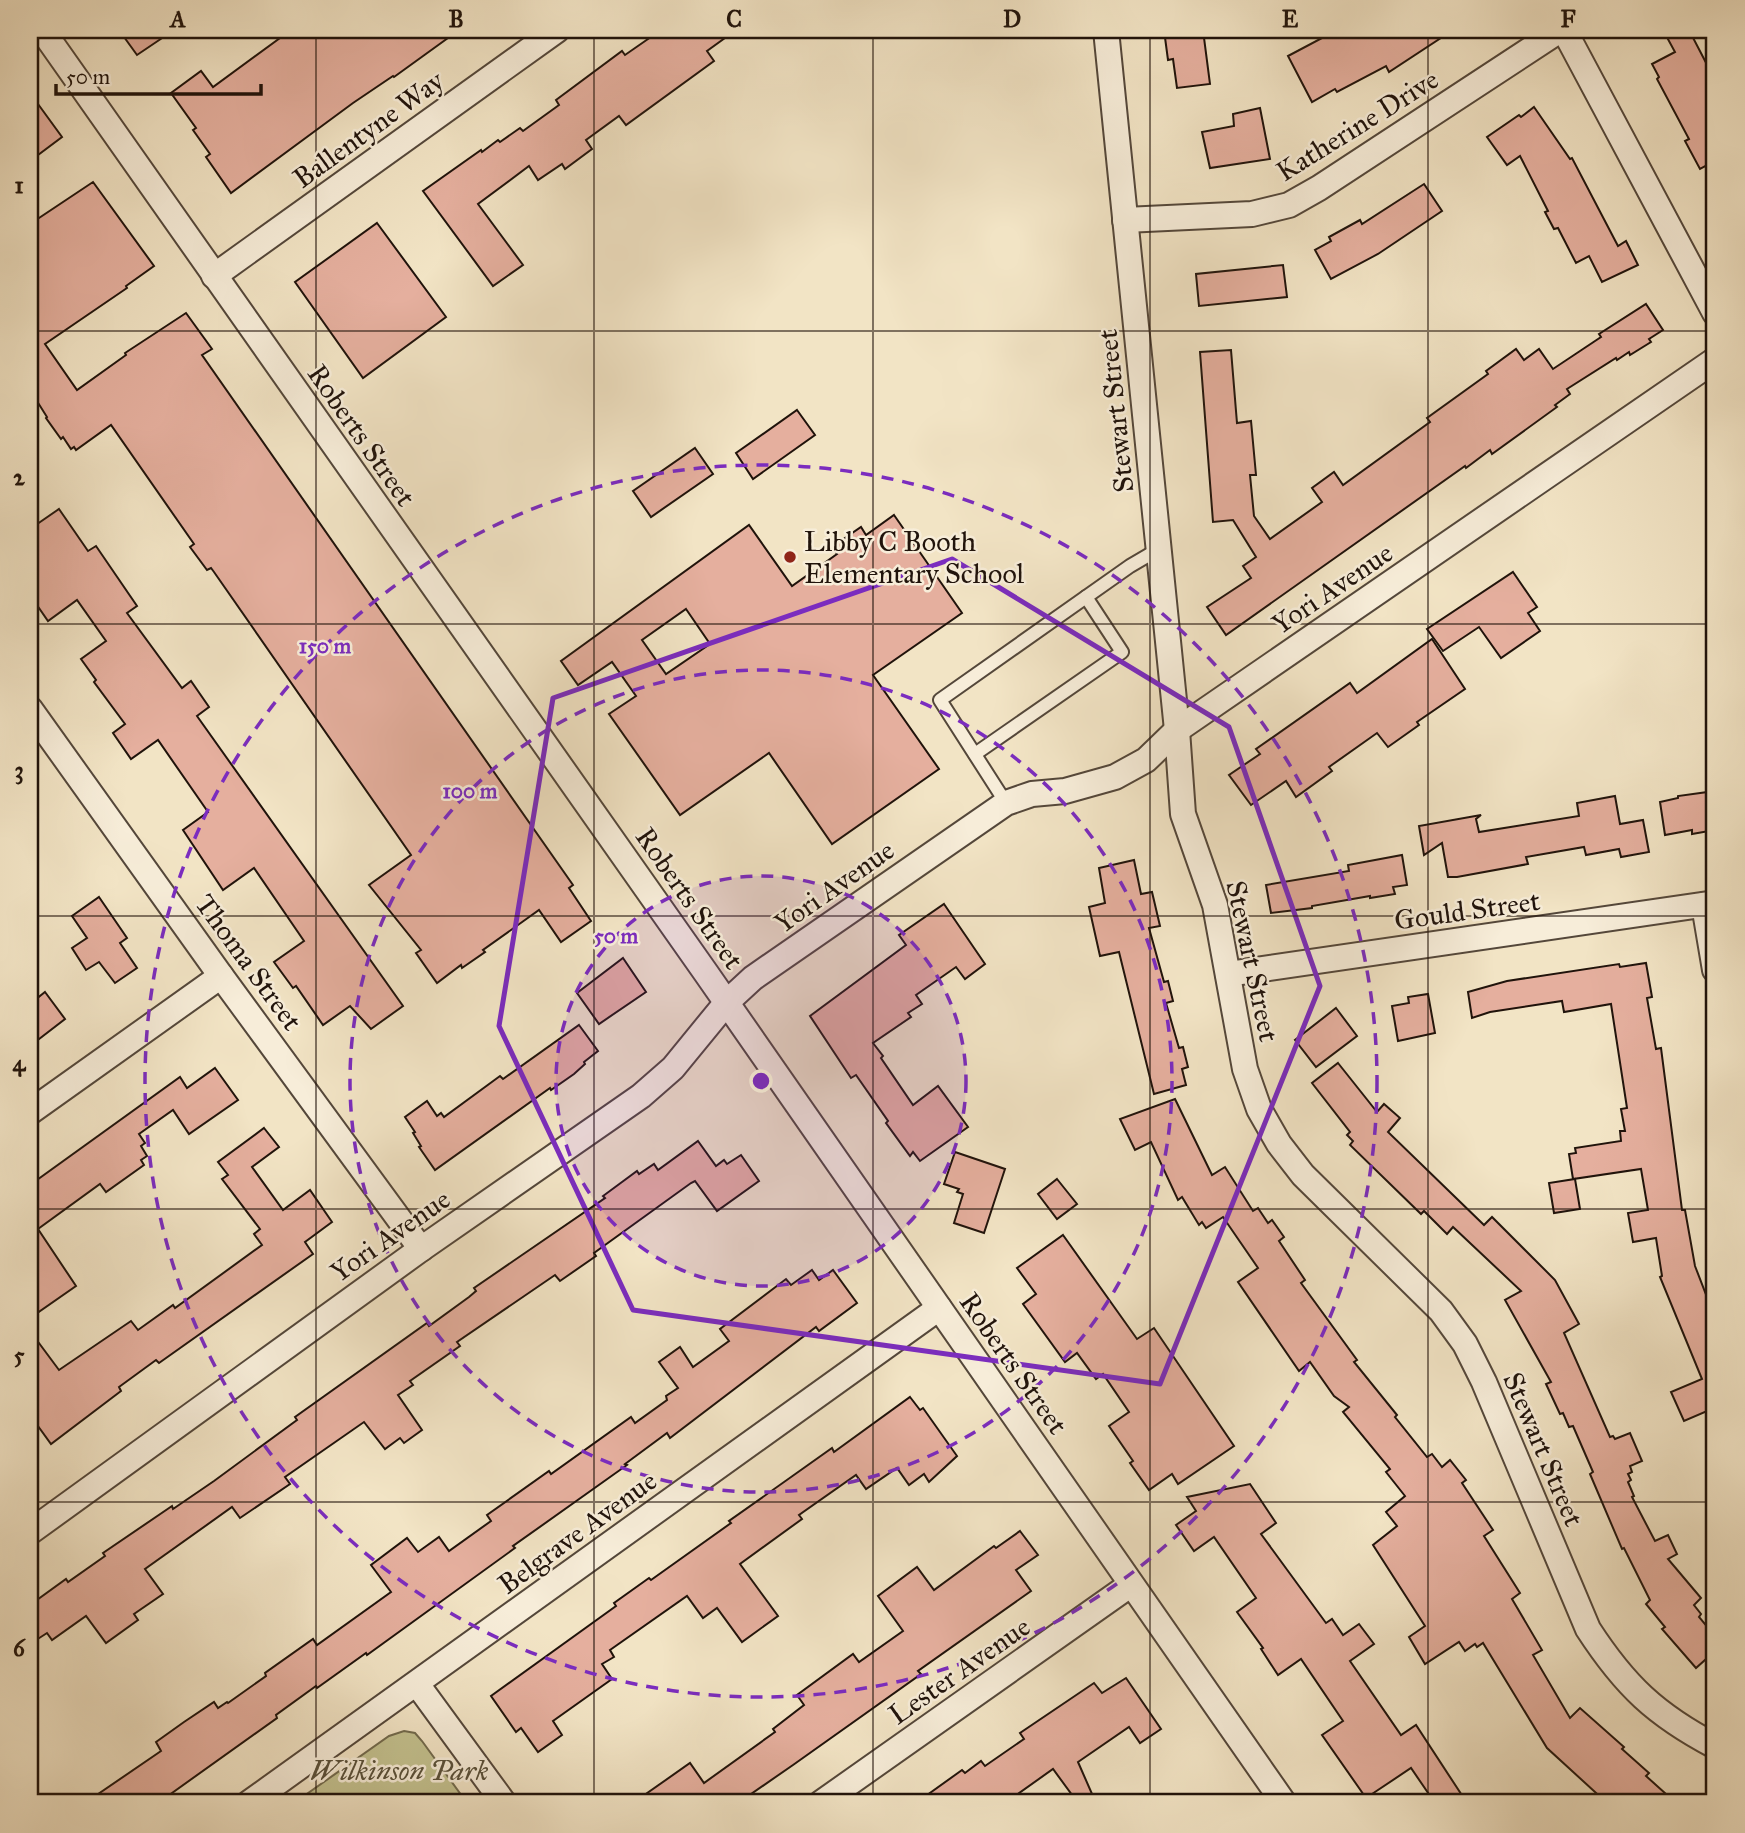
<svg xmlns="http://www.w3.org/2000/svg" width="1745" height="1833" font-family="'IM FELL Great Primer',serif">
<rect width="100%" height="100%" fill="#f2e4c5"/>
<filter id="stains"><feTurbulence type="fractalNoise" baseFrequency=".00286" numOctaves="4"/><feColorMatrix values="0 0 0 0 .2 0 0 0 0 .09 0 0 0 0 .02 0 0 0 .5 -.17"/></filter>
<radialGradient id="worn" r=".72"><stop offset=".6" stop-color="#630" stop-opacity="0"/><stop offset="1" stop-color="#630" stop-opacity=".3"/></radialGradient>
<!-- green -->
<polygon fill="#c3c18f" stroke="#726a4d" stroke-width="2" points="404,1731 415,1733 422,1741 467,1803 294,1803 389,1736"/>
<!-- building -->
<g fill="#e5af9e" stroke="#20130b" stroke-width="2" fill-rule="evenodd">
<polygon points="119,30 174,30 137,55"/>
<polygon points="291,30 459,30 394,77 393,76 353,103 231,193 206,157 210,154 193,130 196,128 171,93 201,71 213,87"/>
<polygon points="661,30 736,30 707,51 714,61 626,125 619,116 586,140 592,149 565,169 562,164 538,180 529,166 478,204 523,265 493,286 423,191 481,150 482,152 498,140 500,142 520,128 523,131 559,105 556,100 622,51 625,55"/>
<polygon points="1164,30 1203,30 1210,84 1177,88 1173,59 1168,60"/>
<polygon points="1337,30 1453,30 1389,72 1386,66 1337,92 1335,89 1312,102 1288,56"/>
<polygon points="1663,30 1689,30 1715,80 1715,161 1700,169 1685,141 1689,139 1657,79 1659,77 1652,64 1675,52"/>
<polygon points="30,93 62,137 30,161"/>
<polygon points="1534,107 1570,159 1572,158 1618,246 1626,241 1638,265 1602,282 1589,256 1576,263 1558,228 1554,229 1545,212 1548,211 1520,156 1507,165 1487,137 1519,115 1521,117"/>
<polygon points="1260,108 1270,159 1210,168 1202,132 1234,126 1233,114"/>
<polygon points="93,182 154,266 126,286 127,288 45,344 77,390 126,355 125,353 186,313 212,349 202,355 573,885 569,888 591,921 561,942 539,910 483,950 485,952 462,968 461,965 437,983 416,953 421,950 369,885 411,855 214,572 211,568 207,570 190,547 194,544 111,425 76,450 74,447 71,449 63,437 61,439 46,418 47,417 30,390 30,224"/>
<polygon points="1424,184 1442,211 1378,254 1331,279 1315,250 1331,241 1329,237 1360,220 1362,224"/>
<polygon points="377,223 446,317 363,378 295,282"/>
<polygon points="1283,265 1287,297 1199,306 1196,274"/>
<polygon points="1646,304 1663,330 1649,339 1651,342 1630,355 1629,352 1617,360 1616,358 1567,389 1570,394 1555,405 1557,407 1492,454 1490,450 1466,468 1465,466 1226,635 1207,607 1251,578 1243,566 1256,557 1233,520 1213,522 1200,352 1231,350 1237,423 1251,421 1256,475 1250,475 1254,516 1270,539 1322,502 1312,488 1334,472 1343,485 1430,422 1427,418 1488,374 1486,371 1516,349 1524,360 1539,349 1553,369 1601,337 1599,334"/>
<polygon points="797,410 815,435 753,479 736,453"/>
<polygon points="695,448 713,474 651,517 633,491"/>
<polygon points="59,509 88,551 96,546 137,606 127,613 182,688 191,681 209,707 197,716 403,1006 371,1029 350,1006 323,1025 296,986 293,988 274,962 304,941 254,868 223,890 183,830 208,812 158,740 131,759 113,733 125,724 94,682 96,680 81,659 106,641 77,600 48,621 30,595 30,529"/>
<path d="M894,515l68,98 -89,62 66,94 -107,75 -63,-91 -89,62 -71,-101 27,-18 -24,-34 -34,23 -17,-24 188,-136 43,61 45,-32 -5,-7 29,-20 5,8zM686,609l24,35 -44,30 -24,-34z"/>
<polygon points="1513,572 1537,607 1528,613 1540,631 1501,658 1479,627 1443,651 1427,629"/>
<polygon points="1432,639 1465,689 1417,722 1419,725 1388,747 1377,733 1329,767 1332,771 1296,797 1286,781 1251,805 1229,775 1260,754 1256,749 1350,683 1357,693"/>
<polygon points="1715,791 1715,830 1692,834 1692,830 1665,835 1660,802 1678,798 1678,796"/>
<polygon points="1615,796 1620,824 1643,820 1649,852 1621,857 1619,849 1586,855 1584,847 1526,857 1528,864 1457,877 1448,877 1442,843 1424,855 1419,826 1481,815 1476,819 1479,832 1579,816 1577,803"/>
<polygon points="1402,855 1407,885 1393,887 1395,894 1370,898 1370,896 1312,906 1312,908 1271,913 1266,885 1349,871 1348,865"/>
<polygon points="1134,860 1141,894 1152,892 1160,926 1149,928 1164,982 1168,981 1173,1001 1166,1003 1179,1048 1183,1047 1188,1067 1182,1069 1186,1085 1154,1094 1119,952 1100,956 1089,907 1105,903 1099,868"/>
<polygon points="99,897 127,938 120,943 137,968 115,983 99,962 86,970 72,948 87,938 72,916"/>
<polygon points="944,904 985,964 965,979 956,967 916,995 922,1004 908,1013 911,1017 873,1043 883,1056 881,1058 913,1105 938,1086 968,1127 920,1161 913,1152 910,1156 886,1123 888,1121 856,1075 851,1078 810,1016 906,945 899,935"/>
<polygon points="623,958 646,992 599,1024 577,993"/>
<polygon points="1646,963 1652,997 1647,998 1656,1049 1661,1048 1682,1210 1685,1210 1695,1266 1715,1318 1715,1410 1714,1408 1684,1421 1671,1392 1702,1379 1660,1277 1662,1276 1656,1238 1633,1242 1628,1213 1648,1210 1641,1169 1573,1179 1569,1154 1576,1153 1575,1148 1621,1141 1620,1131 1625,1131 1621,1109 1627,1108 1611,1004 1564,1012 1562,1001 1490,1012 1472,1018 1468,992 1507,981 1619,964 1620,967"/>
<polygon points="45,992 65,1019 30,1046 30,1004"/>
<polygon points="1428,994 1435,1033 1398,1041 1392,1006 1409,1003 1408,997"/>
<polygon points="1336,1008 1357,1036 1316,1067 1295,1040"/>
<polygon points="579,1025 598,1051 584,1062 585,1064 574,1074 551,1090 550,1088 435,1170 419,1147 421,1146 413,1133 415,1132 405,1117 427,1101 437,1116 441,1113 444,1117 500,1076 503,1079"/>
<polygon points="1338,1063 1377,1112 1384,1104 1400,1118 1388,1132 1484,1225 1492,1217 1555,1280 1579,1324 1564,1333 1610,1437 1613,1436 1615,1439 1630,1433 1642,1461 1630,1466 1632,1472 1628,1474 1631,1480 1628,1482 1634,1496 1632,1497 1655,1541 1668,1535 1677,1554 1668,1559 1701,1598 1694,1605 1701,1614 1699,1617 1715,1636 1715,1651 1696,1668 1662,1629 1665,1627 1646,1604 1650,1600 1624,1548 1622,1549 1590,1474 1593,1472 1573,1426 1569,1427 1563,1413 1560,1414 1546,1384 1551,1382 1505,1300 1521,1291 1453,1227 1447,1234 1424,1211 1421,1214 1350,1145 1353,1141 1347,1135 1350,1132 1312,1083"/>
<polygon points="215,1068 238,1100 189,1134 173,1110 139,1134 145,1143 141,1146 147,1156 141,1160 144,1165 106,1192 100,1184 38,1229 76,1286 30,1318 30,1185 180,1077 187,1088"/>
<polygon points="1175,1099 1212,1175 1225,1167 1253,1211 1258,1208 1268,1223 1272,1220 1284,1237 1279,1241 1305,1280 1301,1283 1357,1360 1354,1362 1397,1415 1395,1417 1427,1457 1432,1454 1442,1467 1450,1460 1466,1480 1462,1483 1493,1530 1484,1536 1520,1593 1512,1599 1542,1650 1533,1655 1570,1718 1580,1708 1624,1747 1622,1749 1649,1773 1646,1776 1676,1803 1607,1803 1547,1748 1483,1643 1477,1647 1475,1644 1465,1651 1459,1642 1425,1664 1409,1637 1425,1626 1373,1545 1397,1526 1386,1512 1405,1496 1386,1472 1390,1469 1343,1412 1349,1407 1334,1396 1310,1362 1299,1371 1238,1282 1258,1268 1223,1217 1206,1228 1202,1222 1199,1225 1182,1197 1178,1200 1151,1142 1135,1150 1120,1119"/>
<polygon points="264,1128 279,1147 252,1167 283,1210 310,1190 332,1222 305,1242 313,1254 159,1363 156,1360 119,1387 121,1391 51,1444 30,1415 30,1331 59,1370 131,1321 138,1330 173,1305 175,1308 262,1245 254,1234 260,1229 222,1179 228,1175 218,1162"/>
<polygon points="698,1141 716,1166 724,1160 727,1164 741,1155 759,1181 717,1211 695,1181 691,1183 594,1253 596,1256 560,1281 555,1275 457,1342 460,1346 410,1381 413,1385 398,1395 422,1430 404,1443 400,1438 385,1449 364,1422 285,1477 290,1484 240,1518 232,1507 145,1569 163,1594 134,1614 138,1620 106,1643 86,1616 52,1640 47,1633 30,1644 30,1605 66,1579 68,1582 105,1556 103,1553 172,1506 173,1509 214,1481 297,1420 295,1417 427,1323 429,1326 469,1297 476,1291 474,1288 605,1198 603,1196 637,1171 639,1174 654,1164 658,1170"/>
<polygon points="955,1152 1005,1169 984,1233 954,1223 963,1194 957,1192 959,1189 944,1184"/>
<polygon points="1057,1179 1077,1204 1057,1219 1038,1194"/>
<polygon points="1575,1179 1580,1209 1554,1213 1549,1183"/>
<polygon points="1063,1235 1137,1339 1154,1328 1234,1446 1178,1484 1172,1474 1149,1490 1130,1463 1133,1461 1109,1426 1129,1412 1103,1374 1096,1379 1077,1353 1065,1362 1023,1304 1036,1294 1017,1268"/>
<polygon points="812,1270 819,1280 833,1270 857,1303 819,1331 816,1327 670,1438 667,1433 625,1464 627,1465 513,1546 515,1548 367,1655 366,1653 317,1688 316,1686 276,1715 277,1718 158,1803 85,1803 161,1751 156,1742 184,1722 214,1702 218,1708 227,1702 228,1703 266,1676 265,1673 313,1639 317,1645 391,1592 371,1565 407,1538 418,1552 439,1537 449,1551 491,1521 487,1515 549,1471 551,1474 631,1417 635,1423 667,1400 666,1396 678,1388 659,1362 680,1347 693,1367 729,1341 720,1329 786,1279 791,1285"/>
<polygon points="910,1397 920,1410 923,1408 957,1456 929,1482 924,1474 909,1485 897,1468 866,1489 856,1475 799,1515 802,1519 740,1564 778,1616 742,1642 717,1608 703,1618 687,1596 610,1650 614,1657 602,1664 612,1679 553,1721 562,1735 538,1752 521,1728 516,1732 491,1696 616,1606 614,1603 649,1578 651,1580 731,1523 729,1521 832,1448 834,1452"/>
<polygon points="1250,1484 1276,1523 1261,1534 1326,1623 1332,1619 1343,1635 1359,1624 1374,1644 1350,1661 1401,1735 1416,1725 1467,1803 1435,1803 1411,1768 1366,1798 1322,1735 1343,1721 1301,1659 1278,1675 1261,1649 1263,1648 1237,1612 1256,1598 1214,1537 1194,1551 1176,1525 1196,1511 1187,1497"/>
<polygon points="1020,1531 1038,1555 1016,1570 1031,1591 918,1671 921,1674 793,1765 738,1803 633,1803 690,1763 704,1783 775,1732 773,1729 804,1705 797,1695 853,1654 859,1662 903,1631 878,1596 917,1567 934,1590 994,1546 996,1548"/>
<polygon points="1126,1678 1161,1729 1140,1743 1129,1727 1078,1762 1096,1803 1078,1803 1053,1769 1005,1803 916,1803 962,1770 965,1773 981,1761 985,1766 1024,1739 1020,1733 1094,1683 1102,1693"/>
</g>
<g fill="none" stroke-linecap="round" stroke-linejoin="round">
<defs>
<g id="lane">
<polyline points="975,754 1122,652 1086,597"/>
<polyline points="1006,803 940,700 1130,566 1159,549"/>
</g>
<g id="street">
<polyline points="42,30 706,973 1284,1803"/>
<path d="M1106,30l71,700 6,84 32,91 30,164 14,40 20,35 24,31 138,136 24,33 19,38 104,247c37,57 68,86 127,117"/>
<polyline points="1564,30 1715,313"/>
<polyline points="1125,220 1252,214 1289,205 1319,188 1560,30"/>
<polyline points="214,276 557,30"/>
<polyline points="30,709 221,976 421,1249"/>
<polyline points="1704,905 1715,970"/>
<polyline points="1228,974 1715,903"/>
<polyline points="30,1112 221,976"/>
<polyline points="30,1532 421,1249 641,1096 673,1068 727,1002 753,978 1006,803 1032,794 1065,791 1115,777 1146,760 1177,730 1715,360"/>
<polyline points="417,1684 504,1803"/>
<polyline points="249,1803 939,1308"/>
<polyline points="821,1803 1130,1585"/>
</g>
</defs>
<!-- lane casing -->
<use href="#lane" stroke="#54473a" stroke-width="16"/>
<!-- street casing -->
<use href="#street" stroke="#54473a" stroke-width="28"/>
<!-- lane -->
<use href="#lane" stroke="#f7edd9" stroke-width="12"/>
<!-- street -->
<use href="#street" stroke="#f7edd9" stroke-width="24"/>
</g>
<!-- marked area -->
<path fill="none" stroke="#7b2cbf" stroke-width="5" stroke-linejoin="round" d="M952,559l277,168 91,259 -160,398 -527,-74 -134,-284 54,-328z"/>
<!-- grid -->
<path fill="none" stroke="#20130b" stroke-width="2" stroke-opacity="0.55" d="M316,30v1773M594,30v1773M873,30v1773M1150,30v1773M1428,30v1773M30,331h1685M30,624h1685M30,916h1685M30,1209h1685M30,1502h1685"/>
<!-- distance rings -->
<circle cx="761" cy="1081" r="205" fill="#7b2cbf" fill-opacity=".12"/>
<g fill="none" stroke="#7b2cbf" stroke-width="3.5" stroke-dasharray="12 9">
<circle cx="761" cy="1081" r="205"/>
<circle cx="761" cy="1081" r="411"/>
<circle cx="761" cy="1081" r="616"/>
</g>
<!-- markers -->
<circle fill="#8f2418" stroke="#f7edd9" stroke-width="2.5" cx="790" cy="557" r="7"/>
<g text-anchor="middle" stroke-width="5" stroke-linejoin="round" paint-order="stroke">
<!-- street labels -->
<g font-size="28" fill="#20130b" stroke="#f7edd9">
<text transform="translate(1357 125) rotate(-32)" y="10">Katherine Drive</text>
<text transform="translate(368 129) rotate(-36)" y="10">Ballentyne Way</text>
<text transform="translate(1115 411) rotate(-96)" y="10">Stewart Street</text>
<text transform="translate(362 435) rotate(55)" y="10">Roberts Street</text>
<text transform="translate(1332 588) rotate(-34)" y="10">Yori Avenue</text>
<text transform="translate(834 886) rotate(-35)" y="10">Yori Avenue</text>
<text transform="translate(690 898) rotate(55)" y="10">Roberts Street</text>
<text transform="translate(1467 910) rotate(-8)" y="10">Gould Street</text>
<text transform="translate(1253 961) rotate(78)" y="10">Stewart Street</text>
<text transform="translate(249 962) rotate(54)" y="10">Thoma Street</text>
<text transform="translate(390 1235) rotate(-35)" y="10">Yori Avenue</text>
<text transform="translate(1014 1363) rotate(55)" y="10">Roberts Street</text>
<text transform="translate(1544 1449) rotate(67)" y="10">Stewart Street</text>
<text transform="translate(577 1532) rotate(-36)" y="10">Belgrave Avenue</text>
<text transform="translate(959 1670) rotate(-35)" y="10">Lester Avenue</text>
</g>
<!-- poi labels -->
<g font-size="28" fill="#20130b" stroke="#f7edd9" text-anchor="start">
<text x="804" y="551">Libby C Booth<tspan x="804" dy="32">Elementary School</tspan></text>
</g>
<!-- park labels -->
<g font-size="28" font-style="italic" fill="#595039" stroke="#f7edd9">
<text x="399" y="1780">Wilkinson Park</text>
</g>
</g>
<circle cx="761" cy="1081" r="10" fill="#7b2cbf" stroke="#f7edd9" stroke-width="3.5"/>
<g font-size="21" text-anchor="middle" font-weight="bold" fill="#7b2cbf" stroke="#f7edd9" stroke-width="5" stroke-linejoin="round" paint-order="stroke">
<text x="325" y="653">150 m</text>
<text x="470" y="798">100 m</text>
<text x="616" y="943">50 m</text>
</g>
<!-- margin -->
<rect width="1745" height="1833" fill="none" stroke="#f2e4c5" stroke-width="77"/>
<!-- scale -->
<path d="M56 84v10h205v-10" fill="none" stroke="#20130b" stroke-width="3.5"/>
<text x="66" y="84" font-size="21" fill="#20130b" stroke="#f7edd9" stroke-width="5" paint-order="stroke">50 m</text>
<rect x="38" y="38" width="1668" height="1756" fill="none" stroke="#20130b" stroke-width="2.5"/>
<g font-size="23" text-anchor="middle" font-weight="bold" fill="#20130b">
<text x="178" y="27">A</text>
<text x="456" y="27">B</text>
<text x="734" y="27">C</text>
<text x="1012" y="27">D</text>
<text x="1290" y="27">E</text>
<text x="1568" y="27">F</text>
<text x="19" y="193">1</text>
<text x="19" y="485">2</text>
<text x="19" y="778">3</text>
<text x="19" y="1071">4</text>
<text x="19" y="1363">5</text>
<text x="19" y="1656">6</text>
</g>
<rect width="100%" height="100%" filter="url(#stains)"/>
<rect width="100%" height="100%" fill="url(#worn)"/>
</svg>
